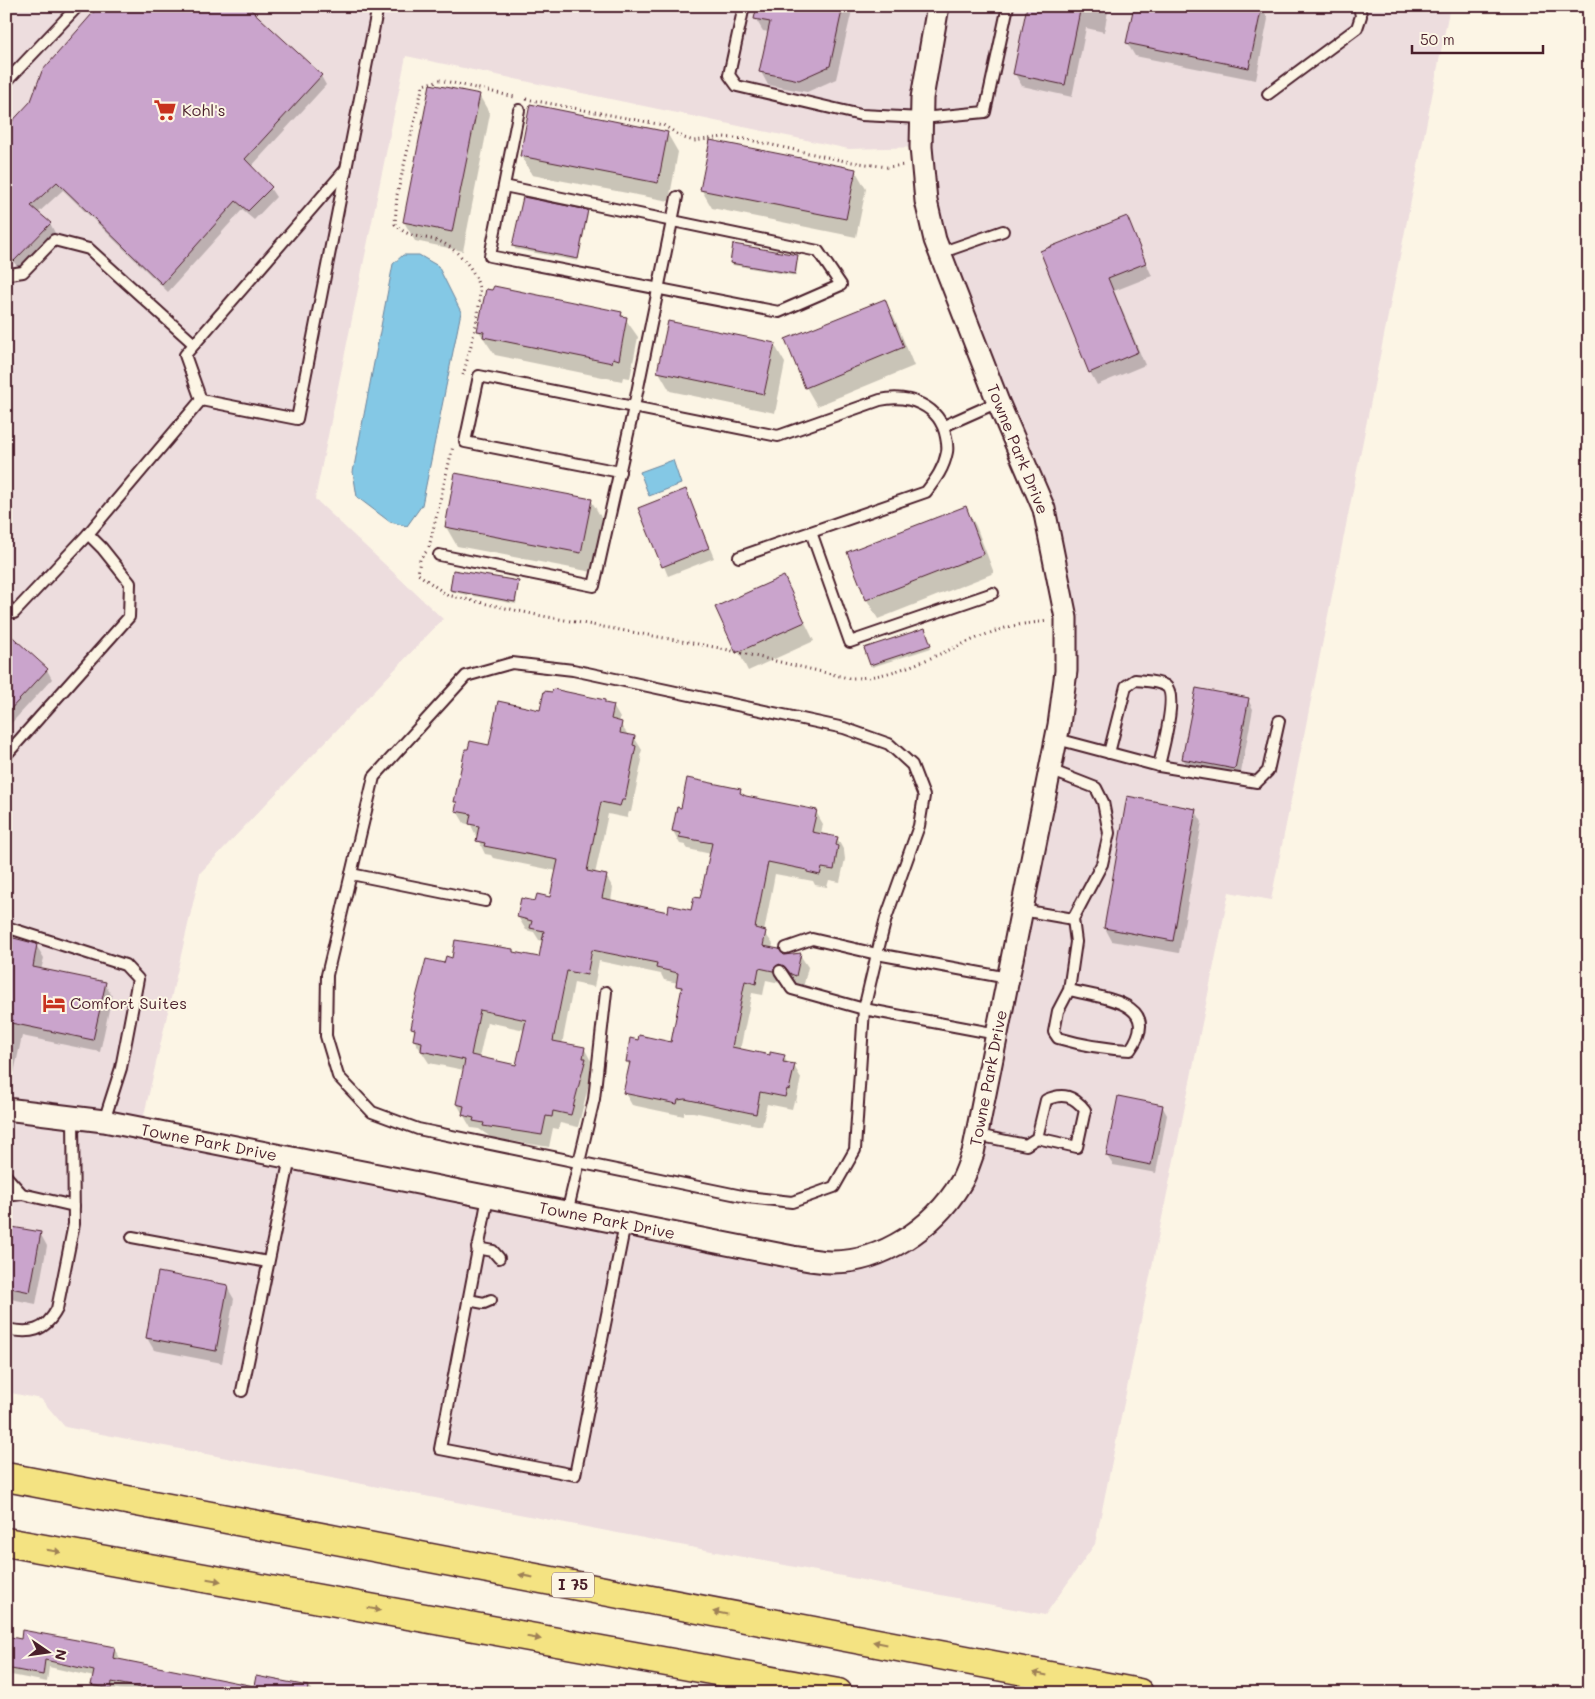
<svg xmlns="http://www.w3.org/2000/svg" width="1595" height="1699" font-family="Mali,sans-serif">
<rect width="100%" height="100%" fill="#fcf5e5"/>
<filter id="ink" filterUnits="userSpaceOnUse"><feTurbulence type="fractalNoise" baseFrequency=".02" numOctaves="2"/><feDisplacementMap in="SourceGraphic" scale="10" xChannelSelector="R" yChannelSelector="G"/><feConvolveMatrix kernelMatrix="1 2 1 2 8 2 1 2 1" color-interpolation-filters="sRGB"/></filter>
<g filter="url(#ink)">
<!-- built -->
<path fill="#edddde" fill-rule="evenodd" d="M6,6h1444l-179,894 -42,-8 -134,652 -50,71 -980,-188 -24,-28 -35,-7zM406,56l443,93 72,-2 14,93 121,320 3,165 -99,459 -70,64 -58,14 -691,-134 59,-255 243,-254 -128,-120z"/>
<!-- water -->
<g fill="#84c8e5" stroke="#6d849b">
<polygon points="403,255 419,255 438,266 461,312 422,505 407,526 390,522 357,497 353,472 393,264"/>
<polygon points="673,460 681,484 649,496 640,472"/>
</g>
<!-- shadow -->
<g fill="#0003" fill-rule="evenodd">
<polygon points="245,6 321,76 326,85 251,167 270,188 276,197 254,220 242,210 168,292 63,190 38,213 50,223 55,233 20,269 6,254 6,130"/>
<polygon points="758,6 853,6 836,79 807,92 768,85 761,72 769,32 763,31 755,18"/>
<polygon points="1028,6 1109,6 1104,32 1086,28 1072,97 1022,86 1015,74"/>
<polygon points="1261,6 1268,19 1256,80 1135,56 1127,43"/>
<polygon points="479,95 490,114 463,251 415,241 404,222"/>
<polygon points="667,133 678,152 669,201 532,175 521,156"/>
<polygon points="855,170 866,189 856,237 712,208 701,189"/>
<polygon points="587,211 588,214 578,261 515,249 514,246"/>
<polygon points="1126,217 1152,276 1114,291 1145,365 1097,385 1090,372 1041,252"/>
<polygon points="798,256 796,276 733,265 731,263"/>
<polygon points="884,300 895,319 914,366 817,406 806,387"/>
<polygon points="621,313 638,337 630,378 623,377 622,381 495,355 478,330"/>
<polygon points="774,344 785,363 775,413 670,391 659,372"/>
<polygon points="686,491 714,558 668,576 640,509"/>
<polygon points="591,500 602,519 592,572 457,546 446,527"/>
<polygon points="965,507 976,526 994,573 878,619 867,600 849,553"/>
<polygon points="783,577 814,641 748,671 717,608"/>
<polygon points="518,583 516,604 453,592 451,590"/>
<polygon points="6,632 47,670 52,679 6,729"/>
<polygon points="926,632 931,648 872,667 871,665"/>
<polygon points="1248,700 1253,709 1240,778 1189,768 1183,759"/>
<path d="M605,701l1,3 7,2 7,12 -1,5 10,13 5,1 8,13 -2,6 2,4 -11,52h-2l-2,6 -19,-4 -13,60 11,2 7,12 -2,13 58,12 23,-1 9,-12 10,-46 -23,-5 -3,-4 -5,-1 -7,-13 9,-21 58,-20 3,6 73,16 7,12 -2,11 16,3 7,13 1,8 -5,23 -11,-2 -2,7 -12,-2 -2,-4 -38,-7 -11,58 9,12 -1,5 12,7 16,-1 8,12 -5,21 -17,-12 -6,7 -14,-3 -3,15 -11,-2 -12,57 31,7h13l4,7 6,2 7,12 -5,24 -2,-1 -2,8 -25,-5 -5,22 -69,-14h-9v4l-52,-11 -7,-12 5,-26 -3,-6 45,-18 10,-49 -4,-11 -14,-3 -3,-6 -62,-13 -5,26 -20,-4 -12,61 22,4 7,13 -1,7 2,4 -14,55 -18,-4 -2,6 -5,-1 -4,19 -57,-9 -13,-9 -8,-1 -14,-24 7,-34 -35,-7 -15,-23 1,-7 -2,-5 1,-8 -2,-3 33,-52 7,-6 61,-9 1,3 26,6 3,-18 -4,-1 -5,-8 -8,-2 -8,-13 18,-14 15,-5 6,-27 -64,-13 -2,-3 -6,-1 -14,-29 -7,-2 -7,-12 1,-6 -2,-3 34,-55 51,-36zM487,1022l38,8 -8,36 -38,-8z"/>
<polygon points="1128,798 1195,810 1202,822 1179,953 1112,941 1105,928"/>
<polygon points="6,938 36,945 44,958 41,970 105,984 112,996 100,1052 22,1036 14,1073 6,1071"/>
<polygon points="1162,1106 1167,1115 1156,1173 1113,1165 1107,1156"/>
<polygon points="6,1227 40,1233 47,1246 36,1304 6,1298"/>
<polygon points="227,1287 234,1299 222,1363 154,1350 147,1338"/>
<polygon points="6,1637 114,1649 119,1656 118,1660 255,1687 257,1677 310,1688 313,1693 134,1693 116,1689 116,1693 101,1693 97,1692 92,1684 94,1677 49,1667 47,1682 6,1674"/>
</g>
<!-- building -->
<g fill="#caa4cc" stroke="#4a1f2b" fill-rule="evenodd">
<polygon points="99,6 247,6 322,75 245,159 272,187 248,211 236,201 162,284 57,182 31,206 51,223 14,261 6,253 6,128 31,101 42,71"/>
<polygon points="757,6 843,6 830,66 799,80 759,72 770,22 754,19"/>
<polygon points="1027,6 1081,6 1065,85 1013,74"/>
<polygon points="1134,6 1262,6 1249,68 1126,43"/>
<polygon points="430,84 480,94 452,232 403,222"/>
<polygon points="530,104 668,132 658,183 520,156"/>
<polygon points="710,140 856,169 846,219 700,190"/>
<polygon points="523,197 588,210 578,259 512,246"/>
<polygon points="1127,216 1146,263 1108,278 1138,352 1089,373 1040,251"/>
<polygon points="733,244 798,255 795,274 730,263"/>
<polygon points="494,286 622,312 621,316 627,317 619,360 613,358 612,363 483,337 484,332 477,331 486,289 492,290"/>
<polygon points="885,299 904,347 805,388 785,339"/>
<polygon points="668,321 775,343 764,394 657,372"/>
<polygon points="455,473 592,499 581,553 445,527"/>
<polygon points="686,489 709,548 662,567 638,508"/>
<polygon points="966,506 984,554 866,600 847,552"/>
<polygon points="453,570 519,581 515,602 450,590"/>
<polygon points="784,576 805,622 736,653 715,607"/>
<polygon points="925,628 931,645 870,665 864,648"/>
<polygon points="6,631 48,669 6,714"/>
<polygon points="1196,688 1249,698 1235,769 1182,759"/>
<path d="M553,689l52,11v3l9,2 -3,14 11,3 -2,11 15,3 -2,9 3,1 -11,54h-3l-2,6 -19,-4 -14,69 20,4 -5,23 66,14 1,-7 22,5 3,-13 6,1 12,-55 -33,-6 1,-4 -8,-2 5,-24 4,1 6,-30 54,11 -1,4 6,3 71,14 -5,22 26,5 -2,8 2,1 -4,24 -12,-2 -2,7 -13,-3v-2l-39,-8 -13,66 11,3 -3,15 16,3 5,6 17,-2 -5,23 -5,-2 -6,-7 -6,-3 -6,7 -14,-3 -3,16 -11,-3 -13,66 38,8v-3l15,3 -2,7 12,2 -6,26 -2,-1 -2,8 -25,-5 -4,22 -71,-15 -7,1 -1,4 -54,-11 7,-31h-4l4,-24 8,2 1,-5 32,7 11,-55 -6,-1 2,-13 -22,-5 1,-5 -65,-13 -5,25 -20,-4 -14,70 32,6 -2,11h3l-15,57 -18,-4 -1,6 -6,-1 -4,19 -59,-9 1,-3 -11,-2 1,-3 -12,-3 2,-9 -8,-2 9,-44 -44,-9 1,-9 -9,-2 2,-11 -4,-1 2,-10 -2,-1 15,-58 18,4 2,-7 6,2 3,-18 58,9v3l26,5 5,-26 -14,-3 2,-7 -15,-4 4,-19 14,3 2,-7 13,3 8,-37 -74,-14 1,-3 -9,-2 3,-15 -10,-2 2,-10 -16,-3 2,-9h-3l11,-53h3l2,-8 19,4 9,-44 42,9 4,-19 8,1zM480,1010l46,10 -10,45 -45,-10z"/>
<polygon points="1127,796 1196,809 1173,941 1104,928"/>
<polygon points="6,936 37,944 33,967 106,982 93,1040 6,1022"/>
<polygon points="1118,1096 1163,1105 1151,1165 1106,1156"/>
<polygon points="6,1226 41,1232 30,1292 6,1287"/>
<polygon points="158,1272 228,1285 216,1351 146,1338"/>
<polygon points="22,1630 115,1647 113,1658 254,1686 256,1676 308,1686 307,1693 140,1693 141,1688 112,1682 111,1689 91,1685 94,1671 45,1660 43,1675 6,1668 6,1636 21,1639"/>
</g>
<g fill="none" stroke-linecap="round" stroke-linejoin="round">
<defs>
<g id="lane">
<polyline points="744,6 729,75 737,86 861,115 922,118 985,112 1008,6"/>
<polyline points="6,82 78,6"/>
<polyline points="1268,94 1357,28 1361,16 1359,6"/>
<polyline points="504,186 818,251 841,285 779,312 490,256 519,110"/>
<polyline points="940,253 1003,231"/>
<polyline points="6,277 9,274 23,272 54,240 89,249 194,344"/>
<polyline points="201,400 297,419 378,6"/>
<polyline points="944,426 998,402"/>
<path d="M620,472l-155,-30 14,-66 299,60 102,-36c28,-6 60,5 66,37 1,5 2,10 1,15 -3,16 -11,27 -21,40l-187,65"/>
<polyline points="811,532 850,642 993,593"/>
<polyline points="439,555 594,586 634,407 677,197"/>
<polyline points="6,605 14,613 88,534 201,400 185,355 346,169"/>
<polyline points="1057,739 1159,766 1257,782 1268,771 1279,721"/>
<path d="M1109,753l17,-67 9,-6c9,1 23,1 31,6 12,9 -4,65 -7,80"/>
<polyline points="6,755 129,617 130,583 102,548 88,534"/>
<path d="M1050,770l46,18 7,14 6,31 -7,31 -29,55 3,23 -7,48 -11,21 -4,21 4,6c24,7 47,11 72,12 34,-48 -28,-52 -61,-60"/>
<polyline points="351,874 485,901"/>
<polyline points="1022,910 1073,919"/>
<polyline points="6,927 125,965 138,979 121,1068 104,1121"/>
<polyline points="780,971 792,989 864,1009 877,954 812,939 786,948"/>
<polyline points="997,1034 864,1009 855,1150 834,1187 792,1202 747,1197 418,1129 372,1112 338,1076 326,1036 327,975 374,777 466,676 512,663 573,670 844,728 889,744 912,765 924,796 919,826 886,918 877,954 1008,978"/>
<path d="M977,1135l49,10 11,-7 40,9 8,-37c-11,-14 -22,-18 -39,-10l-9,38"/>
<polyline points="6,1176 22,1194 74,1206"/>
<polyline points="6,1196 22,1194"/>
<polyline points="488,1197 440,1449 575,1475 625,1224"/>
<polyline points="567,1213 594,1099 606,992"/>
<polyline points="132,1237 268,1262"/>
<polyline points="477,1248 493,1251 499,1258"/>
<polyline points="468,1300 484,1303 491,1300"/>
<path d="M6,1329c24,5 39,3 51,-20l17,-85 -1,-107"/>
<polyline points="242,1391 290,1158"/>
</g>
<path id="street" d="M6,1109l98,12 689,136c12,2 25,5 38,5 51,1 103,-35 129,-78 6,-9 9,-21 13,-31l86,-428 7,-54v-53l-22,-109 -46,-107 -63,-162 -9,-39 -5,-54 1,-49 16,-92"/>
<g id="highway">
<polyline points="6,1477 1139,1693"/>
<polyline points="6,1542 838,1693"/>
</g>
</defs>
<!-- lane casing -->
<use href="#lane" stroke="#4a1f2b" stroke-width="14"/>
<!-- street casing -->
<use href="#street" stroke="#4a1f2b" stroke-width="25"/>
<!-- highway casing -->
<use href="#highway" stroke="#4a1f2b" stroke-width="31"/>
<!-- path -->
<g stroke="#4a1f2b" stroke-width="3" stroke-dasharray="1 4" stroke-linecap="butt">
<polyline points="526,99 663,125 684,138 694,141 723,137 745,139 845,161 887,167 905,165"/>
<path d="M463,375c5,-19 20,-69 16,-87 -4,-19 -21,-38 -38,-46 -18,-7 -31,-2 -46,-18l2,-29 26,-110 17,-5 75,17"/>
<polyline points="429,547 453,446"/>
<path d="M426,552l-6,7 -2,15 29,21 90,20 183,33 128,30c52,2 105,-34 154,-49 14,-5 31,-6 46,-8"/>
</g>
<!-- lane -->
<use href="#lane" stroke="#fcf5e5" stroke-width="10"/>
<!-- street -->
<use href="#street" stroke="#fcf5e5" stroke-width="21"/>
<!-- highway -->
<use href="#highway" stroke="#f4e382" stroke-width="28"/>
</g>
<!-- one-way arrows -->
<defs><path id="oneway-solid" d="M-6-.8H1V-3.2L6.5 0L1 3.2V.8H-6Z" transform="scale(1.25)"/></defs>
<g fill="#9f8156">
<use href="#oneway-solid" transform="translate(54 1551) rotate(10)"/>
<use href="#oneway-solid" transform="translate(526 1576) rotate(-169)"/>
<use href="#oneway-solid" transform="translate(214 1580) rotate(10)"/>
<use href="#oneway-solid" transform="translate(374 1609) rotate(10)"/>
<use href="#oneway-solid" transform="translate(720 1613) rotate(-169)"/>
<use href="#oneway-solid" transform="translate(534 1638) rotate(10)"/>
<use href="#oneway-solid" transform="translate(880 1643) rotate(-169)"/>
<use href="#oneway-solid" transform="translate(1040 1674) rotate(-169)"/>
</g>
</g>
<!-- icons -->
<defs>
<symbol id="supermarket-bare" viewBox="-9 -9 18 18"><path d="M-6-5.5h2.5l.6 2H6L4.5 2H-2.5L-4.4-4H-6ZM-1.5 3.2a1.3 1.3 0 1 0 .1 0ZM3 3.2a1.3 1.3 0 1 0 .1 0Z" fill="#c8321e" stroke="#fcf5e5" stroke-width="2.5" paint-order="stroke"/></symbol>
<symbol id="hotel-bare" viewBox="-9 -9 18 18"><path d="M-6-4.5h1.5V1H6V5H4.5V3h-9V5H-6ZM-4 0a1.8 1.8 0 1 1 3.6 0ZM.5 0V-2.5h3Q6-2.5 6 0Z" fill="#c8321e" stroke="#fcf5e5" stroke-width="2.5" paint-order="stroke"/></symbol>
</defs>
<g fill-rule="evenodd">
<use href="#supermarket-bare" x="149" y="94" width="32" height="32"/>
<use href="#hotel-bare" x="38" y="987" width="32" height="32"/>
</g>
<g text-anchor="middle" stroke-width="4" stroke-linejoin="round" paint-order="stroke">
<!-- shield labels -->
<rect fill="#fcf5e5" stroke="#7f5f63" stroke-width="1" x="552" y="1572.5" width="42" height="25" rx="4"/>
<g font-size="15" font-weight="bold" fill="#4a1f2b">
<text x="573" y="1590">I 75</text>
</g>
<!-- poi labels -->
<g font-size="16" fill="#4a1f2b" stroke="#fcf5e5" text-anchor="start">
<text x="182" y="116">Kohl's</text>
<text x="70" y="1009">Comfort Suites</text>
</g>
<!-- street labels -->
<g font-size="16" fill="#4a1f2b" stroke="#fcf5e5">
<text transform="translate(1018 449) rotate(68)" y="6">Towne Park Drive</text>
<text transform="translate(988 1078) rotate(-79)" y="6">Towne Park Drive</text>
<text transform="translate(209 1142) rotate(11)" y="6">Towne Park Drive</text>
<text transform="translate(607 1220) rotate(11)" y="6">Towne Park Drive</text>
</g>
</g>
<!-- margin -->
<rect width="1595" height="1699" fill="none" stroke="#fcf5e5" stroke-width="25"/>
<rect x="12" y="12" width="1570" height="1674" fill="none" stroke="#4a1f2b" stroke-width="2" filter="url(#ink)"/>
<!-- north arrow -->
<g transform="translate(48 1652) rotate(103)" stroke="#fcf5e5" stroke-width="4" paint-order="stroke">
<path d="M0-4L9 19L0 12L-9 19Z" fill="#4a1f2b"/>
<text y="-8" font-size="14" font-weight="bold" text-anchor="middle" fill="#4a1f2b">N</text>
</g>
<!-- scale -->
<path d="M1412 45v8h131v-8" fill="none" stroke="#4a1f2b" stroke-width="2.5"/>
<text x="1420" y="45" font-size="15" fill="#4a1f2b" stroke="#fcf5e5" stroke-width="4" paint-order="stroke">50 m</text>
</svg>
